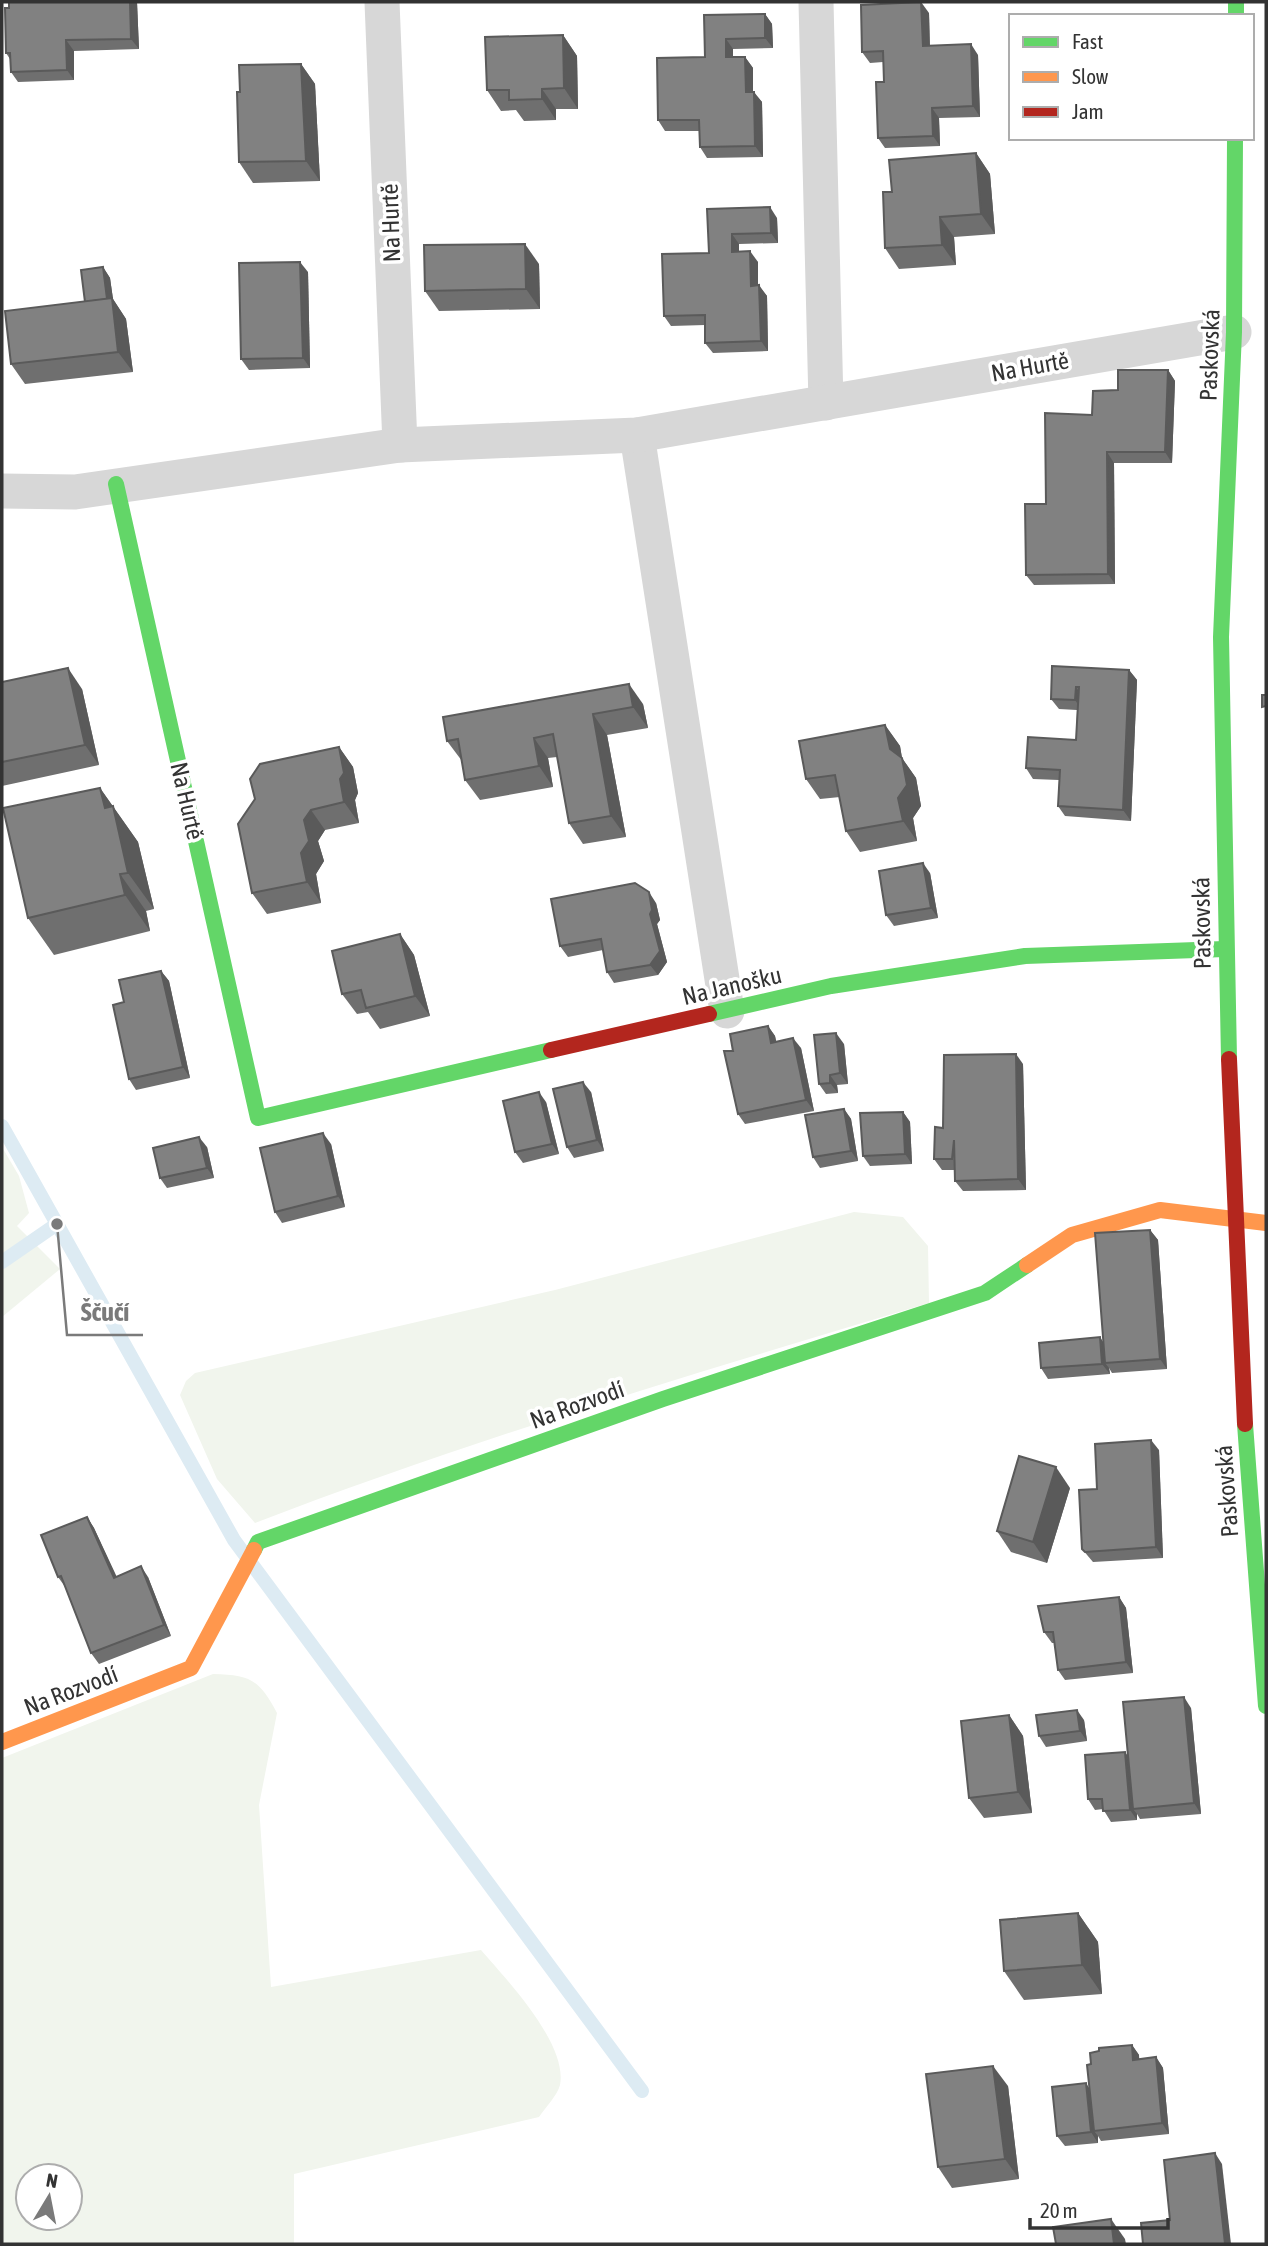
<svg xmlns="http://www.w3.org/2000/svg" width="1268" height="2246" font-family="'Asap Condensed',sans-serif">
<rect width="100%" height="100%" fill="#fff"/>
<!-- green -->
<g fill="#f1f5ed" fill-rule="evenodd">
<polygon points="2,1147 19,1176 29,1213 17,1226 60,1269 2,1317"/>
<path d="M854,1212l49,5 25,29 1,57c-226,68 -453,135 -674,220l-38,-44 -37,-84 6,-14 9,-8 360,-83z"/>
<path d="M213,1674c37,1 46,5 64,39l-18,92 12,182 210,-37c26,30 87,94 79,135 -3,11 -15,23 -21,32l-245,57v70h-292v-486zM28,2176h42v42h-42z"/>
</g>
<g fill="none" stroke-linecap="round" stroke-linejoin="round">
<!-- stream -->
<g stroke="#ddebf3" stroke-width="14">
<polyline points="2,1126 57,1224 2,1262"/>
<polyline points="57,1224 234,1540 642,2091"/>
</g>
<!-- street -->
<g stroke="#d7d7d7" stroke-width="35">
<polyline points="382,2 400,445"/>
<polyline points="816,2 826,403"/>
<polyline points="637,435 727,1011"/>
<polyline points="2,491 75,492 400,445 637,435 1234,332"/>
</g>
<!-- fast -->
<g stroke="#63d668" stroke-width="16">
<polyline points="1236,2 1236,16"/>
<polyline points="116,484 258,1118 551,1050"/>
<polyline points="709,1014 831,986 1025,956 1225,949"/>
<polyline points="1229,1059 1221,637 1234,332 1235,138"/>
<polyline points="1245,1424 1266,1706"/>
<polyline points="254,1550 258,1542 663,1399 985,1293 1027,1265"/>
</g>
<!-- slow -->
<g stroke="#ff974d" stroke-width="16">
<polyline points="1027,1265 1072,1235 1160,1210 1266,1223"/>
<polyline points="2,1742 191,1668 254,1550"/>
</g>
<!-- jam -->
<g stroke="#b3261e" stroke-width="16">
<polyline points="551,1050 709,1014"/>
<polyline points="1229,1059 1245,1424"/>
</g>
</g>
<!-- wall -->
<g fill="#6f6f6f">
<polygon points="9,2 137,2 139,49 74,51 74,80 18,82 11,72 10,59 6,53"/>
<polygon points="929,13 930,46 978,55 980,117 939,118 940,146 885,148 878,138 884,82 883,62 870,63 862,52"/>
<polygon points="765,14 772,24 773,48 733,49 733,57 745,57 753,68 753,92 762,102 763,157 707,158 700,147 700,131 665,131 658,120 705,57 704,15"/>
<polygon points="563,35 577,56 578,109 556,109 556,120 524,121 516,110 501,111 487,90"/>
<polygon points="301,64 315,84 320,181 253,183 239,162 240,92"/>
<polygon points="976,153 990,174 995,234 954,237 956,265 899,269 885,248 892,192"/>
<polygon points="707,209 777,218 778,243 739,244 739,251 758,262 758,285 767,296 768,351 713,353 705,343 705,325 671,326 664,316 709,253"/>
<polygon points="539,264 540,309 439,311 425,291"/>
<polygon points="103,267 110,278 113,299 126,319 133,372 25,384 11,364 85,302"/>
<polygon points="308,272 310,368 249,370 241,359"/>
<polygon points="1168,370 1175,381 1172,463 1114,463 1115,584 1034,585 1026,575 1046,504 1092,415 1118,390"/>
<polygon points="1052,666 1129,670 1137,680 1131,821 1065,816 1058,806 1059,780 1033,779 1026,768 1076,740 1077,710 1059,709 1051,699"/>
<polygon points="2,682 82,689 99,765 2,786"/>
<polygon points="643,704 648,728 607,735 626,837 583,844 569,823 557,757 548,758 553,787 480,800 465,780 462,761 447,741"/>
<polygon points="885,725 900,746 902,758 916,778 921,806 913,818 917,841 860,852 846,831 840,797 820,799 806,779"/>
<polygon points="339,747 353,767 358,793 355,800 359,823 325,830 318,841 324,861 316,874 321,903 267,914 252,893"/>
<polygon points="100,788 138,842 154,909 146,911 150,931 54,955 28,918"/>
<polygon points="930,873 938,918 894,926 886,915"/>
<polygon points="656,903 660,920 657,924 667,962 658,975 614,983 607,972 603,950 568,957 560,946"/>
<polygon points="400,934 414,955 430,1016 380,1029 368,1012 357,1014 342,994"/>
<polygon points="161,971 169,981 190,1078 136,1090 129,1079 124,1002"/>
<polygon points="768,1026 775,1036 776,1042 801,1048 814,1111 745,1124 738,1114 733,1051"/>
<polygon points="844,1044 848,1084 837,1085 838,1093 826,1094 819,1084"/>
<polygon points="1023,1064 1026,1190 963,1191 955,1181 955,1170 942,1170 934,1159 943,1128"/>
<polygon points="591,1092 604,1151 574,1158 567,1147"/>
<polygon points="546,1102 559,1154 523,1163 515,1152"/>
<polygon points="844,1109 851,1119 858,1161 820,1168 813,1157"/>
<polygon points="903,1112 910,1122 912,1164 870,1166 863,1156"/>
<polygon points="331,1144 345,1207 282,1223 275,1212"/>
<polygon points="207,1147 214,1178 167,1188 160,1178"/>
<polygon points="1150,1230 1158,1240 1167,1369 1112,1373 1109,1368 1110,1374 1048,1379 1041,1368 1100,1337 1103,1343"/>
<polygon points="1159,1450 1163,1558 1093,1562 1082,1549 1097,1489"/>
<polygon points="1070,1488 1047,1563 1011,1552 997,1531"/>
<polygon points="87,1517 94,1528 116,1577 148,1577 171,1636 99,1664 91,1653 66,1588 58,1577"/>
<polygon points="1119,1597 1126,1608 1133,1673 1065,1680 1058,1670 1055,1643 1052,1643 1044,1632"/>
<polygon points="1191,1708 1201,1814 1140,1819 1137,1814 1137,1820 1111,1822 1103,1809 1095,1810 1088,1799 1128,1756"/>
<polygon points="1009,1715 1023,1736 1032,1813 984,1818 969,1798"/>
<polygon points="1084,1720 1087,1741 1046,1747 1039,1736"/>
<polygon points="1078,1913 1098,1942 1102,1994 1024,2000 1004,1971"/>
<polygon points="1132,2045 1139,2055 1139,2059 1156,2057 1163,2068 1169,2134 1101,2141 1098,2136 1098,2143 1065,2146 1057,2136 1089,2088 1091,2064"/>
<polygon points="1008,2086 1019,2179 952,2188 938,2167"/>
</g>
<!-- shaded-wall -->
<g fill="#5a5a5a">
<polygon points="130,2 137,2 139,49 131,39"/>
<polygon points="921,2 929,13 930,57 923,46"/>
<polygon points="765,14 772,24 773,48 765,38"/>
<polygon points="563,35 577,56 578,109 564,88"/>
<polygon points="726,39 733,49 733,68 726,57"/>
<polygon points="66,40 74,51 74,80 67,70"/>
<polygon points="971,44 978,55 980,117 973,106"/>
<polygon points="745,57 753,68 753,102 746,92"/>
<polygon points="301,64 315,84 320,181 306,161"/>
<polygon points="542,89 556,109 556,120 542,99"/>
<polygon points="754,92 762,102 763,157 755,146"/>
<polygon points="932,108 939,118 940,146 933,136"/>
<polygon points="976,153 990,174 995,234 981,214"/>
<polygon points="770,207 777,218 778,243 771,233"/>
<polygon points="940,217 954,237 956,265 942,245"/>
<polygon points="732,234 739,244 739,262 732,252"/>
<polygon points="525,244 539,264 540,309 526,289"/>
<polygon points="750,251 758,262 758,297 751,286"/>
<polygon points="300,262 308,272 310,368 303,358"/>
<polygon points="103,267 110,278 113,299 126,319 133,372 118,352 107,301"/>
<polygon points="759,285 767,296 768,351 761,341"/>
<polygon points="1168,370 1175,381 1172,463 1165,452"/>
<polygon points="1107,452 1114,463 1115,584 1108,574"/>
<polygon points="68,668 82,689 99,765 85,745"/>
<polygon points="1129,670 1137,680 1131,821 1123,810"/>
<polygon points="629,684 643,704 648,728 633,707"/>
<polygon points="1076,687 1083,697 1082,710 1075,700"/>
<polygon points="593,714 607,735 626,837 611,816"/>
<polygon points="885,725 900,746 902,758 916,778 921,806 913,818 917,841 903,821"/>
<polygon points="534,738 548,758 553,787 539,766"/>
<polygon points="339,747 353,767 358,793 355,800 359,823 344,802 340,779"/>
<polygon points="100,788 138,842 154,909 128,873 105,808"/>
<polygon points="311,810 325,830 318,841 324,861 316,874 321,903 307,882 301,853 304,820"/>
<polygon points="923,863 930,873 938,918 931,908"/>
<polygon points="120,874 146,911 150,931 125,895"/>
<polygon points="649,892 656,903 660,920 657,924 667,962 658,975 650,965"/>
<polygon points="400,934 414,955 430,1016 415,996"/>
<polygon points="161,971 169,981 190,1078 183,1067"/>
<polygon points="768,1026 775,1036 779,1053 771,1043"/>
<polygon points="836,1033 844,1044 848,1084 840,1073"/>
<polygon points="793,1038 801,1048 814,1111 806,1100"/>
<polygon points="1016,1054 1023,1064 1026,1190 1018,1179"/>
<polygon points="830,1075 837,1085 838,1093 830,1083"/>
<polygon points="583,1082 591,1092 604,1151 597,1140"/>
<polygon points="539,1092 546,1102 559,1154 552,1144"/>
<polygon points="844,1109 851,1119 858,1161 851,1151"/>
<polygon points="903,1112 910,1122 912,1164 905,1154"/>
<polygon points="323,1133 331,1144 345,1207 338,1196"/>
<polygon points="199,1137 207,1147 214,1178 207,1168"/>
<polygon points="1150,1230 1158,1240 1167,1369 1160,1359"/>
<polygon points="1100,1337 1107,1348 1105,1363 1109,1368 1110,1374 1102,1364"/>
<polygon points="1151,1440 1159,1450 1163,1558 1156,1547"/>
<polygon points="1056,1467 1070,1488 1047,1563 1033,1542"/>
<polygon points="87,1517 94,1528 122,1588 114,1578"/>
<polygon points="141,1566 148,1577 171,1636 164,1625"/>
<polygon points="1119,1597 1126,1608 1133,1673 1126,1662"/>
<polygon points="1184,1697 1191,1708 1201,1814 1194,1803"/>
<polygon points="1077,1710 1084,1720 1087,1741 1080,1731"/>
<polygon points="1009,1715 1023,1736 1032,1813 1018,1792"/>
<polygon points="1125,1752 1133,1763 1133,1809 1137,1814 1137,1820 1130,1810"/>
<polygon points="1078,1913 1098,1942 1102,1994 1082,1965"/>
<polygon points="1132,2045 1139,2055 1140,2070 1133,2060"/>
<polygon points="1156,2057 1163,2068 1169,2134 1162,2123"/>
<polygon points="993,2066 1008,2086 1019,2179 1005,2159"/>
<polygon points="1086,2083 1093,2094 1094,2131 1098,2136 1098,2143 1091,2132"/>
<polygon points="1215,2153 1222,2164 1231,2244 1225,2244"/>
<polygon points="1111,2219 1125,2239 1126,2244 1114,2244"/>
</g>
<!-- building -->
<g fill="#818181" stroke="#5a5a5a" stroke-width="2">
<polygon points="9,2 130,2 131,39 66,40 67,70 11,72 10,53 6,53 5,8 9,8"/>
<polygon points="921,2 923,46 971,44 973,106 932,108 933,136 878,138 876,82 884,82 883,51 862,52 861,5"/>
<polygon points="765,14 765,38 726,39 726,57 745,57 746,92 754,92 755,146 700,147 699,120 658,120 657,58 705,57 704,15"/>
<polygon points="563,35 564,88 542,89 542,99 509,100 509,90 487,90 485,37"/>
<polygon points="301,64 306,161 239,162 237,92 240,92 239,65"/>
<polygon points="976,153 981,214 940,217 942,245 885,248 883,192 892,192 889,160"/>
<polygon points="770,207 771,233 732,234 732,252 750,251 751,286 759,285 761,341 705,343 705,315 664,316 662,254 709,253 707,209"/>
<polygon points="525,244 526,289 425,291 424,245"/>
<polygon points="300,262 303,358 241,359 239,263"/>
<polygon points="103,267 107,299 85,302 81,270"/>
<polygon points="112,298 118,352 11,364 5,311"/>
<polygon points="1118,370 1168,370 1165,452 1107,452 1108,574 1026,575 1025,504 1046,504 1045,413 1092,415 1093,391 1118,390"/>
<polygon points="1052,666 1129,670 1123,810 1058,806 1060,770 1026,768 1028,737 1076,740 1079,687 1076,687 1075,700 1051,699"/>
<polygon points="68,668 85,745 2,762 2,682"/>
<polygon points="629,684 633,707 593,714 611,816 569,823 553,734 534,738 539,766 465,780 458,739 447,741 443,717"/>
<polygon points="1262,695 1266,695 1266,706 1262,707"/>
<polygon points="885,725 890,749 902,758 907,785 898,798 903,821 846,831 835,775 806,779 799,741"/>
<polygon points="339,747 344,773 340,779 344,802 311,810 304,820 309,841 301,853 307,882 252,893 238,824 255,799 250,779 260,764"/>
<polygon points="100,788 105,808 113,806 128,873 120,874 125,895 28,918 3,808"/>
<polygon points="923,863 931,908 886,915 879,871"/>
<polygon points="635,883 649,892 652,910 650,914 660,951 650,965 607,972 601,939 560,946 551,899"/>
<polygon points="400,934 415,996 366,1008 361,990 342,994 332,951"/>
<polygon points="161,971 183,1067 129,1079 113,1005 124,1002 119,980"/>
<polygon points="768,1026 771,1043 793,1038 806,1100 738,1114 724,1051 733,1051 730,1034"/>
<polygon points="836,1033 840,1073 830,1075 830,1083 819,1084 814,1035"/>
<polygon points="1016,1054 1018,1179 955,1181 954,1140 952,1159 934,1159 935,1127 943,1128 944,1055"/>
<polygon points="583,1082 597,1140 567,1147 553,1089"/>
<polygon points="539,1092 552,1144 515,1152 503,1101"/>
<polygon points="844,1109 851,1151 813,1157 805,1115"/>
<polygon points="903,1112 905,1154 863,1156 860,1113"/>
<polygon points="323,1133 338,1196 275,1212 260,1148"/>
<polygon points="199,1137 207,1168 160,1178 153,1148"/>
<polygon points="1150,1230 1160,1359 1105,1363 1095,1233"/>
<polygon points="1100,1337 1102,1364 1041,1368 1039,1343"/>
<polygon points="1151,1440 1156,1547 1085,1552 1082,1549 1079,1490 1097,1489 1095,1444"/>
<polygon points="1019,1456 1056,1467 1033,1542 997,1531"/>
<polygon points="87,1517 114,1578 141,1566 164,1625 91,1653 61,1576 58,1577 41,1535"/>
<polygon points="1119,1597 1126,1662 1058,1670 1053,1632 1044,1632 1038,1606"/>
<polygon points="1184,1697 1194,1803 1133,1809 1123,1702"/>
<polygon points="1077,1710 1080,1731 1039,1736 1036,1715"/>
<polygon points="1009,1715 1018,1792 969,1798 961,1721"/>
<polygon points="1125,1752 1130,1810 1103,1811 1102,1799 1088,1799 1085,1755"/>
<polygon points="1078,1913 1082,1965 1004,1971 1000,1920"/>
<polygon points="1132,2045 1133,2060 1156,2057 1162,2123 1094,2131 1087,2065 1091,2064 1090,2053 1099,2051 1099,2048"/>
<polygon points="993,2066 1005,2159 938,2167 926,2074"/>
<polygon points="1086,2083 1091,2132 1057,2136 1052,2087"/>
<polygon points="1215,2153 1225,2244 1143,2244 1141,2223 1170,2220 1164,2160"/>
<polygon points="1111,2219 1114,2244 1056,2244 1053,2227"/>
</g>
<g text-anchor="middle" stroke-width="7" stroke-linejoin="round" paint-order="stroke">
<!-- street labels -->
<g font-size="24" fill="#333" stroke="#fff">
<text transform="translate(391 223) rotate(-92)" y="8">Na Hurtě</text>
<text transform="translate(1210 355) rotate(-88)" y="8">Paskovská</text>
<text transform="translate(1030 367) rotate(-10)" y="8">Na Hurtě</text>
<text transform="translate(187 801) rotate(77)" y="8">Na Hurtě</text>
<text transform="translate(1202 923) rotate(-91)" y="8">Paskovská</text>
<text transform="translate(732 986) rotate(-13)" y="8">Na Janošku</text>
<text transform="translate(577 1405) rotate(-20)" y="8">Na Rozvodí</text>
<text transform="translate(1227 1491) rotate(-94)" y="8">Paskovská</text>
<text transform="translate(71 1691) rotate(-21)" y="8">Na Rozvodí</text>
</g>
</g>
<!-- callouts -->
<path fill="none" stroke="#7a7a7a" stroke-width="2.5" d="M57 1224L67 1335H143"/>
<circle fill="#7a7a7a" stroke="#fff" stroke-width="2.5" cx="57" cy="1224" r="7"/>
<g font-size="26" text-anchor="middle" font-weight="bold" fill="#7a7a7a" stroke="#fff" stroke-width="7" stroke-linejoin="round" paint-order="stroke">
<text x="105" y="1321">Ščučí</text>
</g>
<!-- border -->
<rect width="1268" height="2246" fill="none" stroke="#333333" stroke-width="7"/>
<!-- legend -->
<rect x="1009" y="14" width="245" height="126" fill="#ffffff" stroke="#adadad" stroke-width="2"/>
<rect x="1023" y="37" width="35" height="10" fill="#63d668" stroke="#adadad" stroke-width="2"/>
<text x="1072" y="49" font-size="21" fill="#333333">Fast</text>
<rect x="1023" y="72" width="35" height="10" fill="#ff974d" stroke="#adadad" stroke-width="2"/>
<text x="1072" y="84" font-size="21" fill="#333333">Slow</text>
<rect x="1023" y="107" width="35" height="10" fill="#b3261e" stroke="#adadad" stroke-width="2"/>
<text x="1072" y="119" font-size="21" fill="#333333">Jam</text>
<!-- north arrow -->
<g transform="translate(49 2197) rotate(10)"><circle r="33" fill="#ffffff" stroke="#adadad" stroke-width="2"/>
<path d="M0-5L12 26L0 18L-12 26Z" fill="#7a7a7a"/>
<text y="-10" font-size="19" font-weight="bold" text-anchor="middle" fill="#333333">N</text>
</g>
<!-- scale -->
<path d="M1030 2218v10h138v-10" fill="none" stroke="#333333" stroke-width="3.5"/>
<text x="1040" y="2218" font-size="21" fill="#333333" stroke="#ffffff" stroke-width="5" paint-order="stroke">20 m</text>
</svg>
